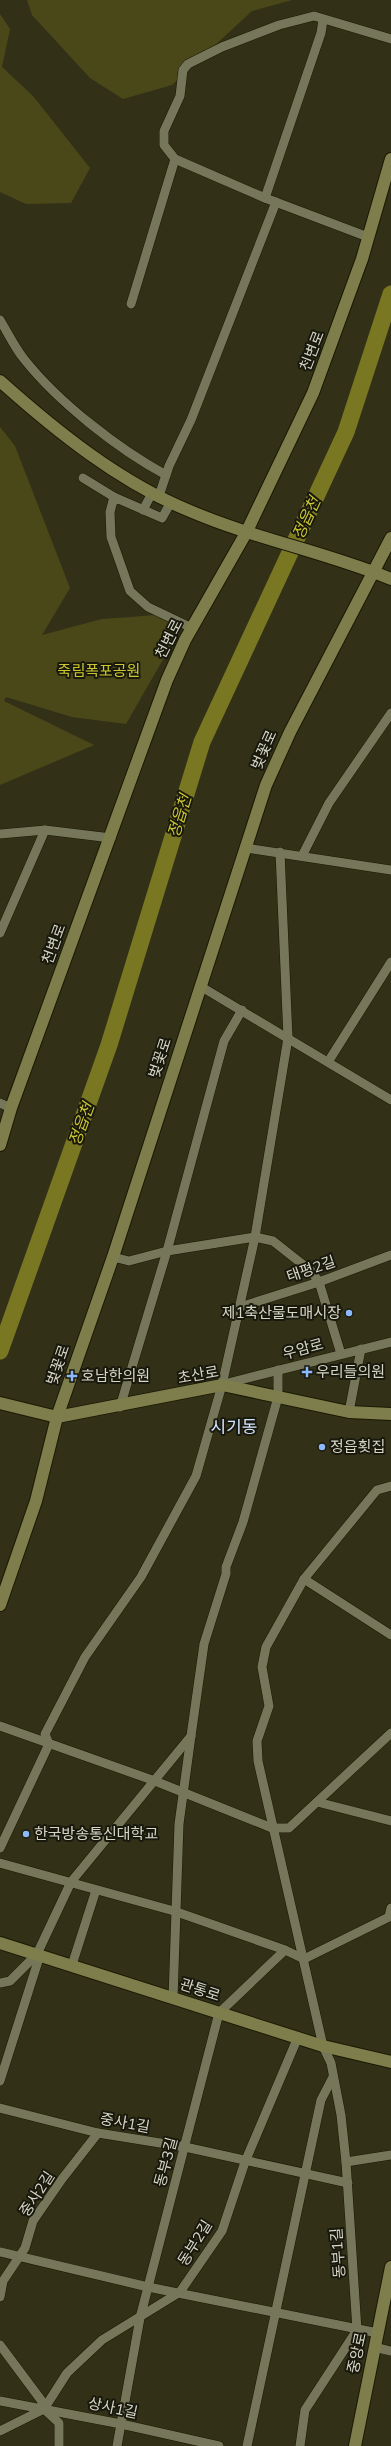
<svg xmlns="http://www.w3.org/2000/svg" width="391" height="2446" font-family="Mulish,'Noto Sans KR',sans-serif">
<rect width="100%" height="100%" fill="#323118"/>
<!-- green -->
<g fill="#4a4818">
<polygon points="27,0 292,0 252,11 172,85 123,99 90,78 32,15"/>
<polygon points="0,14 10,29 2,67 33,96 90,168 71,203 26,204 0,192"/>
<polygon points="0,427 15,446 70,588 42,635 102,619 131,617 155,615 181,628 126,724 72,717 6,697 4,701 94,745 0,785"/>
</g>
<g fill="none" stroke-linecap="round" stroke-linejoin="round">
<!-- river -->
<polyline stroke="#7a7723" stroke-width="17" points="0,1351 109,1045 202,742 346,432 391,294"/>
<defs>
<g id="street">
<polyline points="265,198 321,33 323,20"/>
<polyline points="368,237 265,198 175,159 164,145 164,131 180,96 183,70 188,64 222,47 279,25 314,16 391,39"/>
<polyline points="131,304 175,159"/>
<path d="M0,320c8,13 15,28 24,39 34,43 94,90 142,116"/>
<polyline points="83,478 114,497"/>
<polyline points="159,496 169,466 191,420 276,202"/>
<polyline points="171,502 162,518 114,497 110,512 111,537 130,591 148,607 192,628"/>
<polyline points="143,510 152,493"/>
<polyline points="0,834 45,830 111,838"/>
<polyline points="246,848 391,870"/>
<polyline points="302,856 329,803 391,713"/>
<polyline points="0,933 45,830"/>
<polyline points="200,986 391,1100"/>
<polyline points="328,1062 391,962"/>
<polyline points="0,1103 11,1108"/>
<polyline points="113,1257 129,1261 167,1251 255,1237 273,1241 311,1271 319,1282 341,1354"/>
<polyline points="240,1307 319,1282 391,1255"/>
<polyline points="224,1384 391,1342"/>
<polyline points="120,1407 167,1251 224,1041 242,1010"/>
<polyline points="349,1412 361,1349"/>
<polyline points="304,1579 391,1635"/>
<polyline points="0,1726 155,1781 272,1828 289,1828 391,1733"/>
<polyline points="317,1802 391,1821"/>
<polyline points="0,1848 49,1744 45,1734 85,1657 141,1577 196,1476 222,1385 255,1237 288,1038 280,852"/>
<polyline points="0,1863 174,1911 285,1950"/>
<polyline points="72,1965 96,1890"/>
<polyline points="0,1983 10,1981 37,1954 71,1882 191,1736 204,1644 226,1574 226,1567 243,1522 278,1397 278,1370"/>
<polyline points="173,1998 179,1824 191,1736"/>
<polyline points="0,2081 40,1955"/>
<polyline points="0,2108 98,2133 185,2147 348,2183"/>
<polyline points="346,2162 391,2155"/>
<polyline points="0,2252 148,2287 378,2333"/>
<polyline points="0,2297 3,2281 25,2248 33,2221 62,2179 98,2133"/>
<polyline points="0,2345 41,2400 44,2409 59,2423 59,2446"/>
<polyline points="374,2347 391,2351"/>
<polyline points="0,2401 121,2424 219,2446"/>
<polyline points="44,2409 67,2373 102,2340 180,2292 222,2231 245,2162 298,2037"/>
<polyline points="0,2431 44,2409"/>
<polyline points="117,2446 140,2318 219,2013 285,1950 304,1959 389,1917 391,1908"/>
<polyline points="247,2446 321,2100 333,2077"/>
<polyline points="300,2446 305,2410 357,2330 346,2162 341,2115 331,2063 323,2046 258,1761 257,1741 269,1706 262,1667 266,1647 304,1579 377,1490 391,1486"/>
</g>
<g id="secondary">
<path d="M0,381c56,50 119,101 190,130 65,28 136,41 201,68"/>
<polyline points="0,1145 11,1108 167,680 185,640 246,533 313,393 362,259 391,159"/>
<polyline points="0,1403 57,1417 222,1385 349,1412 391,1414"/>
<polyline points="0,1605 36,1501 57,1417 113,1257 266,785 290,732 391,538"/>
<polyline points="0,1943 323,2046 391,2062"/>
<polyline points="355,2446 391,2267"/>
</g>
</defs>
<!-- street casing -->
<use href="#street" stroke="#1a1902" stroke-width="10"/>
<!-- secondary casing -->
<use href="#secondary" stroke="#1a1902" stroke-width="14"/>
<!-- street -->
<use href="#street" stroke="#76765a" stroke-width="9"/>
<!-- secondary -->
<use href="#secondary" stroke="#7e7d4c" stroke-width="12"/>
</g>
<!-- markers -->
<g fill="#8bb9fc" stroke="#19180d" stroke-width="1.5">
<circle cx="349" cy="1313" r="4"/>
<path d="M305 1366h4v4h4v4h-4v4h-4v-4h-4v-4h4z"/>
<path d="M70 1370h4v4h4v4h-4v4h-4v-4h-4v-4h4z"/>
<circle cx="322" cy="1447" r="4"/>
<circle cx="26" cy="1834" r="4"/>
</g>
<g text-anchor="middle" stroke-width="4" stroke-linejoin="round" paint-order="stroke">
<!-- street labels -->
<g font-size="15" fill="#d6d6c7" stroke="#19180d">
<text transform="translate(312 351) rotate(-69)" y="5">천변로</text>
<text transform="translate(169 639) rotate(-63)" y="5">천변로</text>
<text transform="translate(264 750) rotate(-66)" y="5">벚꽃로</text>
<text transform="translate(54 944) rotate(-70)" y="5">천변로</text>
<text transform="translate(160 1058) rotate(-72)" y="5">벚꽃로</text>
<text transform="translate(311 1269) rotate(-19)" y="5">태평2길</text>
<text transform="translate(303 1349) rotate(-15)" y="5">우암로</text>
<text transform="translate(58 1365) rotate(-71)" y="5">벚꽃로</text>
<text transform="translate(198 1375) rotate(-10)" y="5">초산로</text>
<text transform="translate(200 1990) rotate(18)" y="5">관통로</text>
<text transform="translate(125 2123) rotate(10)" y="5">중사1길</text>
<text transform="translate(166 2162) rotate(-75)" y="5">동부3길</text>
<text transform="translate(37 2194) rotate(-57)" y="5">중사2길</text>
<text transform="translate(195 2243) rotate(-58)" y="5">동부2길</text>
<text transform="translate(338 2253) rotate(-94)" y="5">동부1길</text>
<text transform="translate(357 2353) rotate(-78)" y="5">중앙로</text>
<text transform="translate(113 2408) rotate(12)" y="5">상사1길</text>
</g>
<!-- park labels -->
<g font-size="15" fill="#ccc731" stroke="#19180d">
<text x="99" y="676">죽림폭포공원</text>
</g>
<!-- poi labels -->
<g font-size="15" fill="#d6d6c7" stroke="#19180d" text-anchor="start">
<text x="341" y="1318" text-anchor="end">제1축산물도매시장</text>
<text x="316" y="1377">우리들의원</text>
<text x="81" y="1381">호남한의원</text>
<text x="330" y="1452">정읍횟집</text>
<text x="34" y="1839">한국방송통신대학교</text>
</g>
<!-- water labels -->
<g font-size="16" font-style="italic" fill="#ccc732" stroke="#19180d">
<text transform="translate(306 518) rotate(-65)" y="6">정읍천</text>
<text transform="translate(179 816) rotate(-73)" y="6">정읍천</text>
<text transform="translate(81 1124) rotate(-70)" y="6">정읍천</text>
</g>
<!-- quarter labels -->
<g font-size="17" fill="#d1e3fd" stroke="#19180d">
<text x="234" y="1433">시기동</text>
</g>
</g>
</svg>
